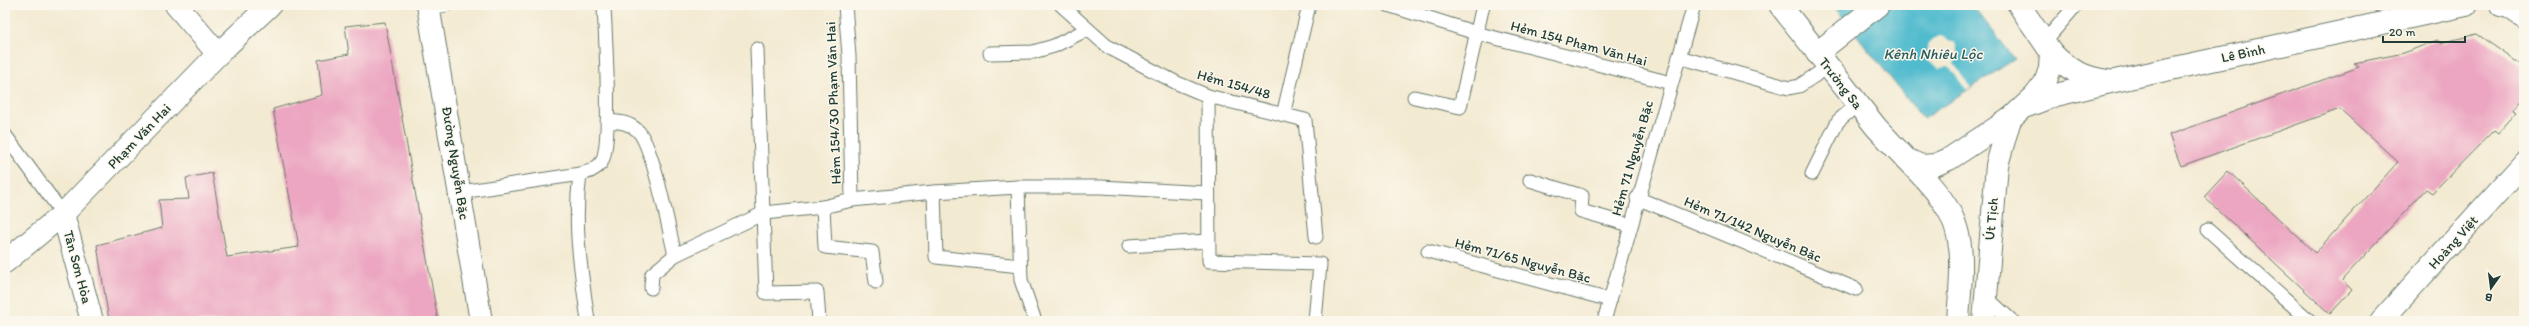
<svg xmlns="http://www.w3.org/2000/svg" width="2529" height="326" font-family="Itim,sans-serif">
<rect width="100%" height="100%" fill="#fbf7ec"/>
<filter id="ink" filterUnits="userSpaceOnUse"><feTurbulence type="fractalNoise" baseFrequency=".025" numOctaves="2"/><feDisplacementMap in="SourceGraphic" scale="8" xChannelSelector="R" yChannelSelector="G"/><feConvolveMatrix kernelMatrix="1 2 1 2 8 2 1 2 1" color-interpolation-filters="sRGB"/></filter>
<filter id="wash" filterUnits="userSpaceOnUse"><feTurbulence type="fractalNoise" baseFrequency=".012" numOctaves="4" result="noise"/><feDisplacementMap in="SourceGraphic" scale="16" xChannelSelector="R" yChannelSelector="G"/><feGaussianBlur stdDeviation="0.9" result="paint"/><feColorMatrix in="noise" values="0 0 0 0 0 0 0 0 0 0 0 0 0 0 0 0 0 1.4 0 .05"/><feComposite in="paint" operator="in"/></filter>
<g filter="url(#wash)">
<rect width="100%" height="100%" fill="#f3ead2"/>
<!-- water -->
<polygon fill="#51bbce" stroke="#387c81" points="1833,5 1972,5 2015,59 1923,119"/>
<!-- pier -->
<polygon fill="#f3ead2" points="1941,36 1955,43 1958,54 1954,64 1971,87 1967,90 1949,67 1939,68 1927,59 1926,54 1928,44 1936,37"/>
<g id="blocks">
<!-- building -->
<g fill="#eca6c1">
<polygon points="385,22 438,321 109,321 97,245 162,228 159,200 189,199 186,178 212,173 227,257 299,247 273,109 322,95 318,60 349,54 345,26"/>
<polygon points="2477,34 2524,67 2524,98 2514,110 2517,112 2498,133 2494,130 2432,193 2426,189 2342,280 2352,290 2330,314 2204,197 2228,171 2315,253 2398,162 2340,109 2181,166 2169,135 2359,67 2354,63 2404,53 2437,40 2441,43"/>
</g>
</g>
</g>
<g filter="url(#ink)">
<use href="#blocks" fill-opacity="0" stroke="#697a6b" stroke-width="1"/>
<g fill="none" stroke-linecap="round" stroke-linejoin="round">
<defs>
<g id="service">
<polyline points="845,5 849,56 852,200"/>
<polyline points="1061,5 1108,47 1177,83 1208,96 1305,120 1316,237"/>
<polyline points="1388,5 1476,33 1671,83"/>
<polyline points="430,8 446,5"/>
<polyline points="2045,41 2076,5"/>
<polyline points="757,49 766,293 817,292 819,321"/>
<polyline points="990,53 1033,52 1054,46 1086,30"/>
<polyline points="1679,57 1789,88 1799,86 1828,67"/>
<polyline points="1208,96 1209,261 1320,264 1315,321"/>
<polyline points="1414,97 1460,107 1483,5"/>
<polyline points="1283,115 1309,5"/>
<path d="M608,121c12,1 20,1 29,9 16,13 32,101 38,125l89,-42 59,-6 29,-7 82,-8 84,-5h83l106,6"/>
<polyline points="5,135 63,214"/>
<polyline points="1812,174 1838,121 1858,104"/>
<polyline points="1530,180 1582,196 1581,211 1630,225"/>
<polyline points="1018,187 1021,280 1035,321"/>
<polyline points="461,192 580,174"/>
<polyline points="934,192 936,257 1020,266"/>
<polyline points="1637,198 1856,289"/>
<polyline points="823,207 825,247 872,252 876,282"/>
<polyline points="2208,230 2310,321"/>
<polyline points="1129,246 1208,241"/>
<polyline points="1428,251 1610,300"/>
<polyline points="651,288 652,274 675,255"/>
<polyline points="1986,297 2012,321"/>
<path d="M588,321c-7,-52 -15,-94 -8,-147 9,-2 15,-4 21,-11 12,-17 4,-130 3,-158"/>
<polyline points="1604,321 1694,5"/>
</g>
<g id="minor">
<polyline points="176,5 218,54"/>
<polyline points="428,5 481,321"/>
<polyline points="63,214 92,321"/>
<polyline points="2381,321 2524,163"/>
</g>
<g id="tertiary">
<polyline points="1780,5 1876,127 1906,159 1921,166 1935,165 1949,159 2010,119 2035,96 2045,83 2050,69 2051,52 2019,5"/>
<polyline points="2501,5 2509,7 2524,17"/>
<path d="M2051,52c15,17 33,26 56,29"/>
<polyline points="1817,53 1878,5"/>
<polyline points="2027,106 2056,95 2110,82 2466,5"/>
<path d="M1906,159c13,14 28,28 38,44 25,35 16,78 14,118"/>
<polyline points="5,262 63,214 218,54 270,5"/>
<polyline points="1984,321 1997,165 2010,119"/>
</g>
</defs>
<!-- service casing -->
<use href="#service" stroke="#697a6b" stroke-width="15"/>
<!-- minor casing -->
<use href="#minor" stroke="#697a6b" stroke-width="24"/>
<!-- tertiary casing -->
<use href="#tertiary" stroke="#697a6b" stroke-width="24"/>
<!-- service -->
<use href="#service" stroke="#fff" stroke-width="13"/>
<!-- minor -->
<use href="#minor" stroke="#fff" stroke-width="22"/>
<!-- tertiary -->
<use href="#tertiary" stroke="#fff" stroke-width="22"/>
</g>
</g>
<g text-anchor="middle" stroke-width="3" stroke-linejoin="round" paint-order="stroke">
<!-- street labels -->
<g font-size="14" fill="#1f3d34" stroke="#fbf7ec">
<text transform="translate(1579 43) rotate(15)" y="5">Hẻm 154 Phạm Văn Hai</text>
<text transform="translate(2243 53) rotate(-12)" y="5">Lê Bình</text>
<text transform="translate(1841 83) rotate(52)" y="5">Trường Sa</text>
<text transform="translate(1234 84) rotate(16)" y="5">Hẻm 154/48</text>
<text transform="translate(833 103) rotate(-92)" y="5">Hẻm 154/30 Phạm Văn Hai</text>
<text transform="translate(139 136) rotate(-46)" y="5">Phạm Văn Hai</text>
<text transform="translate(1632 158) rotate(-74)" y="5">Hẻm 71 Nguyễn Bặc</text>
<text transform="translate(456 163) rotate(81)" y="5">Đường Nguyễn Bặc</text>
<text transform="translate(1991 219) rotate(-85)" y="5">Út Tịch</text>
<text transform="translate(1753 229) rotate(23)" y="5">Hẻm 71/142 Nguyễn Bặc</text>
<text transform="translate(2453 242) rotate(-48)" y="5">Hoàng Việt</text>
<text transform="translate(1523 260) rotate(15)" y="5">Hẻm 71/65 Nguyễn Bặc</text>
<text transform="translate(78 267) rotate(75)" y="5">Tân Sơn Hòa</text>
</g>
<!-- water labels -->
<g font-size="15" font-style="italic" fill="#2c5c5a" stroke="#fbf7ec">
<text x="1933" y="59">Kênh Nhiêu Lộc</text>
</g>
</g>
<!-- margin -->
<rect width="2529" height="326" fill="none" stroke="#fbf7ec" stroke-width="20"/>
<!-- north arrow -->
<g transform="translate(2491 288) rotate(194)" stroke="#fbf7ec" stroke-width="3" paint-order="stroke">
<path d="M0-3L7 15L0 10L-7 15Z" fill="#1f3d34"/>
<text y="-6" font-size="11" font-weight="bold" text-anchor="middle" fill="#1f3d34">B</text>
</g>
<!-- scale -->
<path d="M2383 36v6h82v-6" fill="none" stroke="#1f3d34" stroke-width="2"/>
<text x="2389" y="36" font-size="12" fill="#1f3d34" stroke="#fbf7ec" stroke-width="3" paint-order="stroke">20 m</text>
</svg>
